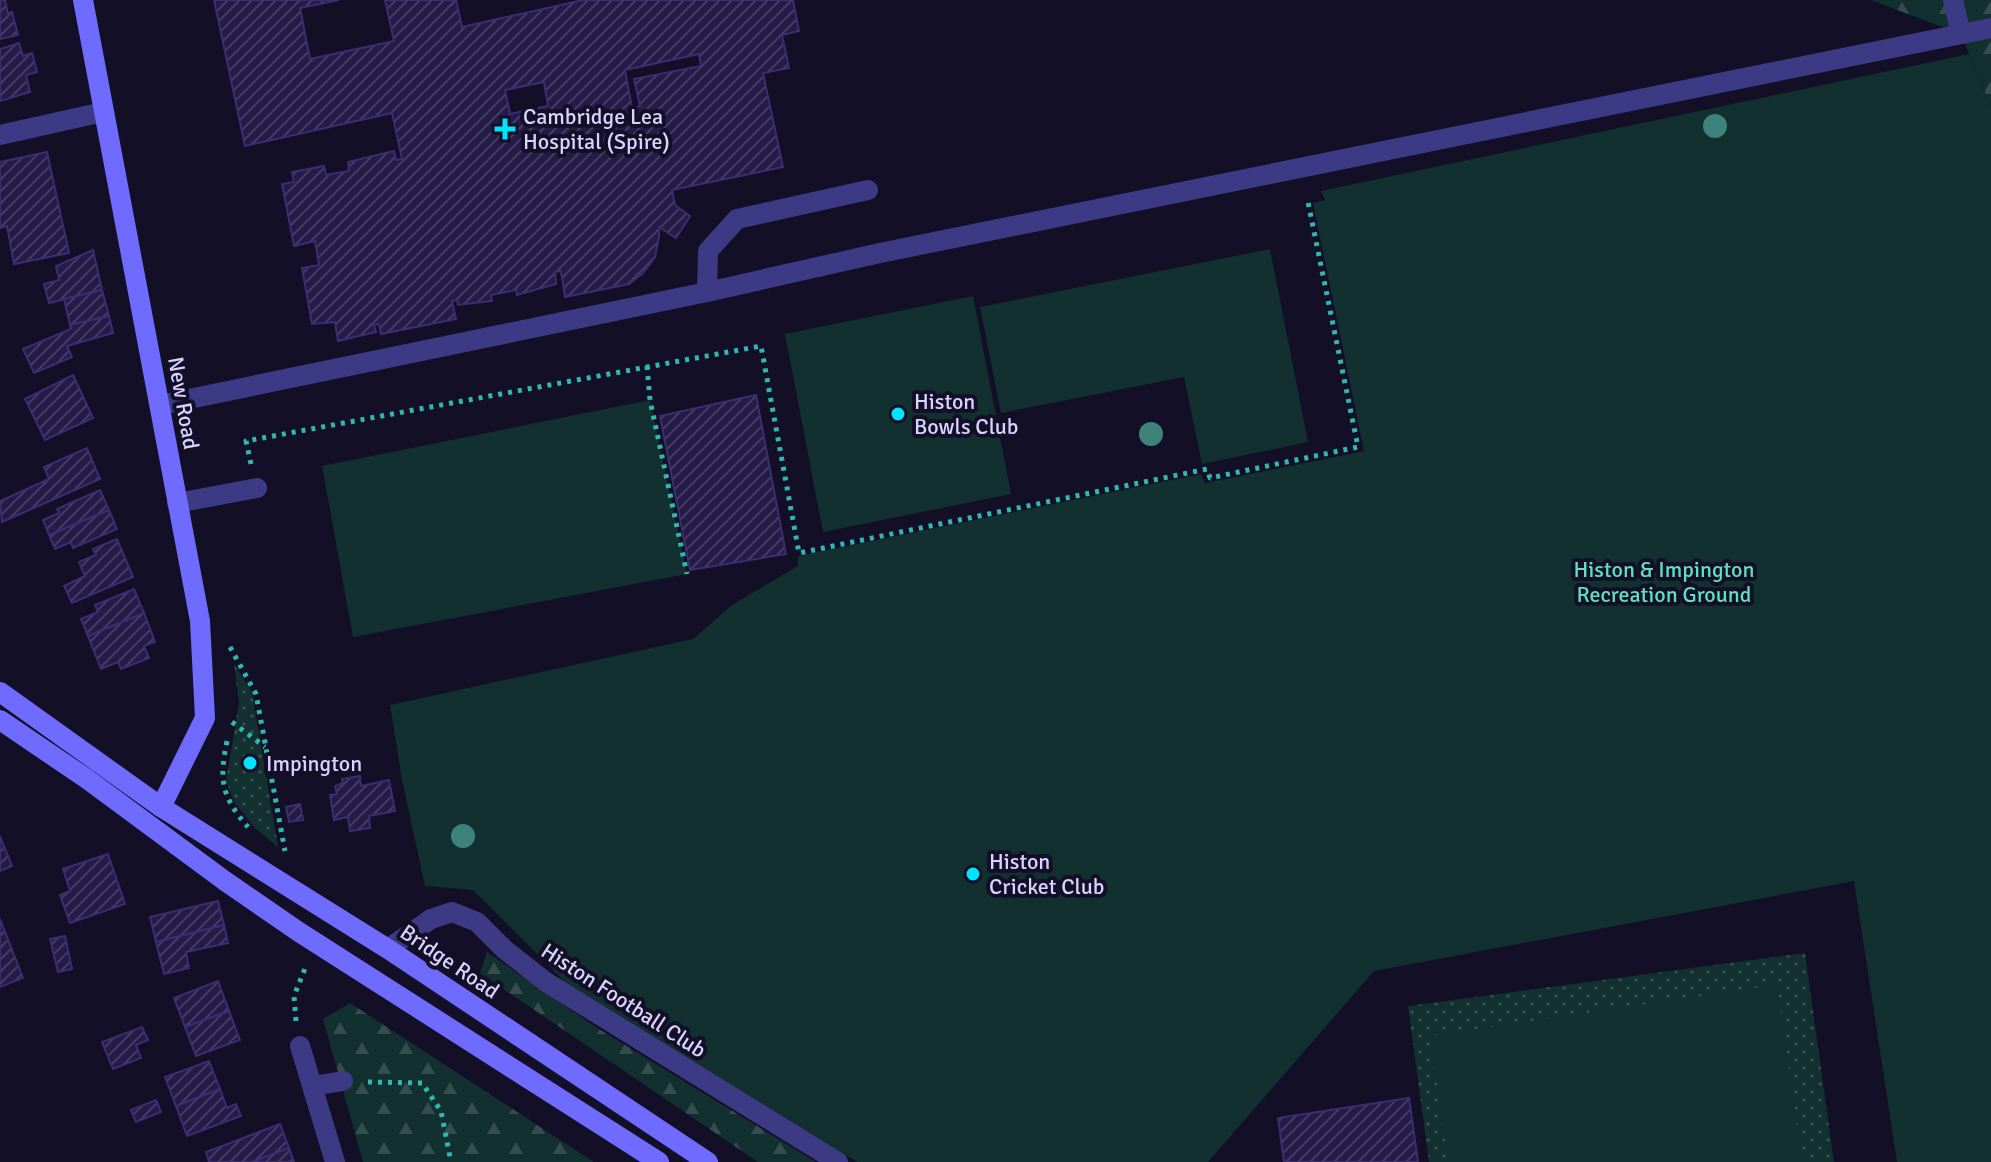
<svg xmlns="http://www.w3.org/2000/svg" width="1991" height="1162" font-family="Signika,sans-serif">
<defs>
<pattern id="grass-dots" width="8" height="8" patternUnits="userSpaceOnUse" patternTransform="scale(2)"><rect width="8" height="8" fill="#12302f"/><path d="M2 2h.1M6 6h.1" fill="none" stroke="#344d4e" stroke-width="1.8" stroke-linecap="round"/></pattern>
<pattern id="forest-firs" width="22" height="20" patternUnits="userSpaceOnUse" patternTransform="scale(2)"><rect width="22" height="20" fill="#12302f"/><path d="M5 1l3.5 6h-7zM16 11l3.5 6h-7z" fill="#344d4e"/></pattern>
<pattern id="building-hatch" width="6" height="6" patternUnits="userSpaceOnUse" patternTransform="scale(2)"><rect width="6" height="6" fill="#241b47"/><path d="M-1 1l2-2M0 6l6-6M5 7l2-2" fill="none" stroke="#433b63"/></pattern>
</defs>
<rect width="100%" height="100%" fill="#130f26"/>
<!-- grass -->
<g fill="url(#grass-dots)">
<polygon points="234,664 252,692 278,847 255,828 234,802 226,781 239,703"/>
<polygon points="1805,953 1834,1162 1429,1162 1408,1006"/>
</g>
<!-- forest -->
<g fill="url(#forest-firs)">
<polygon points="1871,0 1991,0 1991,107 1961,34"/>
<polygon points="487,952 594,1026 816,1162 758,1162 480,973"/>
<polygon points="350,1003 594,1162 363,1162 323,1019"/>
</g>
<!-- green -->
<g fill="#12302f">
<polygon points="1969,54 1991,107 1991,1162 1897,1162 1854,881 1374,971 1208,1162 857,1162 565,982 473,890 425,886 402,780 390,705 693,639 732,605 798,566 798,556 1201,474 1205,483 1364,451 1313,203 1325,200 1321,191"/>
<polygon points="1270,249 1308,442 1202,464 1184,377 1001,413 980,307"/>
<polygon points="973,296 1011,494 823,532 785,334"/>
<polygon points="650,400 687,574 353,637 322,466"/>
<polygon points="1777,985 1802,1162 1448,1162 1430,1036"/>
</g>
<!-- building -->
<g fill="url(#building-hatch)" stroke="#3b2d73" stroke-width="2" fill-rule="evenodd">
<polygon points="0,0 5,0 8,14 12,12 18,35 0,39"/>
<path d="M214,0h125l-39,8 10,51 84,-18 -9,-41h71l6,27 121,-27h210l6,31 -17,4 7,33 -26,5 20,94 -111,23 3,15 15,11 -14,22 -17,-11v10l-4,20 -12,16 -14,11 -64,13 -4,-26 -6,1 1,12 -39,11 -1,-5 -25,5 1,6 -34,4 -1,-5 -5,1 4,18 -75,15 -2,-10 -5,1 2,7 -38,9 -3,-19 -23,2 -10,-56 17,-3 -4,-24 -21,5 -12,-62 12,-2 -2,-10 32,-6 2,9 23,-4 -1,-9 46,-11 2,9 6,-1 -10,-46 -147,33zM699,54l2,12 -67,13 6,27 -8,2 -7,-38zM544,82l4,24 -38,8 -5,-24z"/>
<polygon points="19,43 23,56 32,53 37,72 26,75 30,92 0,101 0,49"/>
<polygon points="47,152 69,253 14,264 7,226 0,228 0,162"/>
<polygon points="93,250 102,290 49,303 44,284 59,280 56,266"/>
<polygon points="102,290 109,316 70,325 64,299"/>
<polygon points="109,316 113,333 67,346 72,357 34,373 23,349 71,329 70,325"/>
<polygon points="73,375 93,418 45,440 25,399"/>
<polygon points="756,395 786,554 690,570 660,416"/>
<polygon points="87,448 100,479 2,522 0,501 49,479 44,467"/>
<polygon points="100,490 109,510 49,535 43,520 59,513 57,509"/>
<polygon points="109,510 117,529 73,548 71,542 55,549 49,535"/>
<polygon points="117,539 133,577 72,603 64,586 85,576 79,562 96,555 93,549"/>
<polygon points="134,589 144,613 88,636 81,619 98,612 95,605"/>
<polygon points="144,613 155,642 144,646 149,658 121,669 118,662 101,669 88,636"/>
<polygon points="360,776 361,786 389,780 395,811 369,816 370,828 350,831 348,817 334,820 330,795 337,794 335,786 343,783 342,779"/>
<polygon points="300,804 303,820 289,822 286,807"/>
<polygon points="0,836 12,866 0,871"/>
<polygon points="108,854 125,904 70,923 60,895 70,891 63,869"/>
<polygon points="218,901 224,925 156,942 150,917"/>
<polygon points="0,919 23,978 0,987"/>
<polygon points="224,925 228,943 186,952 189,968 164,974 156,942"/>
<polygon points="65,936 72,969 58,972 50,939"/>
<polygon points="218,981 229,1011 185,1027 174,998"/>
<polygon points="229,1011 240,1040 196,1056 185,1027"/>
<polygon points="142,1027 148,1040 136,1045 141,1058 113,1069 102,1042"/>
<polygon points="209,1061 220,1089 176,1106 165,1077"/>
<polygon points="220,1089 227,1108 236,1104 241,1116 187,1136 176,1106"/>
<polygon points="1409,1098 1418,1162 1284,1162 1278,1118"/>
<polygon points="156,1100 161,1112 136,1122 131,1110"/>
<polygon points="280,1124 289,1148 252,1162 209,1162 206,1152"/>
<polygon points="289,1148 294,1162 252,1162"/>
</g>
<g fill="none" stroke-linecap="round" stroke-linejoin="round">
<!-- path -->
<g stroke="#2fb8b0" stroke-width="5" stroke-dasharray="4 6" stroke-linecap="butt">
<polyline points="647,366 650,400 687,574"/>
<polyline points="251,464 246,441 761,346 799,553 1207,469 1210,478 1358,447 1308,202"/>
<polyline points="230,647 256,694 285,851"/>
<polyline points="232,722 265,747"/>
<path d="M227,741c-8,39 -6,55 21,86"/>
<polyline points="296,1021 294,996 306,966"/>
<polyline points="368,1082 422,1083 441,1111 451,1162"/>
</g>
<!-- lane -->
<g stroke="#3d3a85" stroke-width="20">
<polyline points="1953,0 1961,34"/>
<polyline points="707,292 708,251 737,219 868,190"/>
<polyline points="160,405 707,292 880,253 1991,28"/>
<polyline points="177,503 257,488"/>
<polyline points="388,949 431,919 452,912 477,922 504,949 546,982 838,1162"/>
</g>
<!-- street -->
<g stroke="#3d3a85" stroke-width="20">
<polyline points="0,135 103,112"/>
<polyline points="300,1046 335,1162"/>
<polyline points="313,1086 343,1081"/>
</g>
<!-- secondary -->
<g stroke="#6f6bff" stroke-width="20">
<polyline points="83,0 200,621 205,718 161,807"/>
<polyline points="0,692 161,807 388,949 708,1162"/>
<polyline points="0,720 87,779 225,881 299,932 659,1162"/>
</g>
</g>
<!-- trees -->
<g fill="#3d827b">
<circle cx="1715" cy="126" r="12"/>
<circle cx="1151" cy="434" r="12"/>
<circle cx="463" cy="836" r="12"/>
</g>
<!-- markers -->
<g fill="#00e5ff" stroke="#130f26" stroke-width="3">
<path d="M501 117h8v8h8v8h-8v8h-8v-8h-8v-8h8z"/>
<circle cx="898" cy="414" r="8"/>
<circle cx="250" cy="763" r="8"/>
<circle cx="973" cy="874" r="8"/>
</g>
<g text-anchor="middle" stroke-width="8" stroke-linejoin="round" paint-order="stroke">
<!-- poi labels -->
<g font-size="22" fill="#d9d4ff" stroke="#130f26" text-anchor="start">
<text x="523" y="124">Cambridge Lea<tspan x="523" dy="25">Hospital (Spire)</tspan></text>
<text x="914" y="409">Histon<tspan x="914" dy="25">Bowls Club</tspan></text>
<text x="266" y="771">Impington</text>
<text x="989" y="869">Histon<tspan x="989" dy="25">Cricket Club</tspan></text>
</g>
<!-- street labels -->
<g font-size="22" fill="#d9d4ff" stroke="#130f26">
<text transform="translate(184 403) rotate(80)" y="8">New Road</text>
<text transform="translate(450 961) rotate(34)" y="8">Bridge Road</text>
<text transform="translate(624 1000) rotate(33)" y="8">Histon Football Club</text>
</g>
<!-- park labels -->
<g font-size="22" fill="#5fe0c0" stroke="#130f26">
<text x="1664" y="577">Histon &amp; Impington<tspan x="1664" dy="25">Recreation Ground</tspan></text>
</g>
</g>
</svg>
